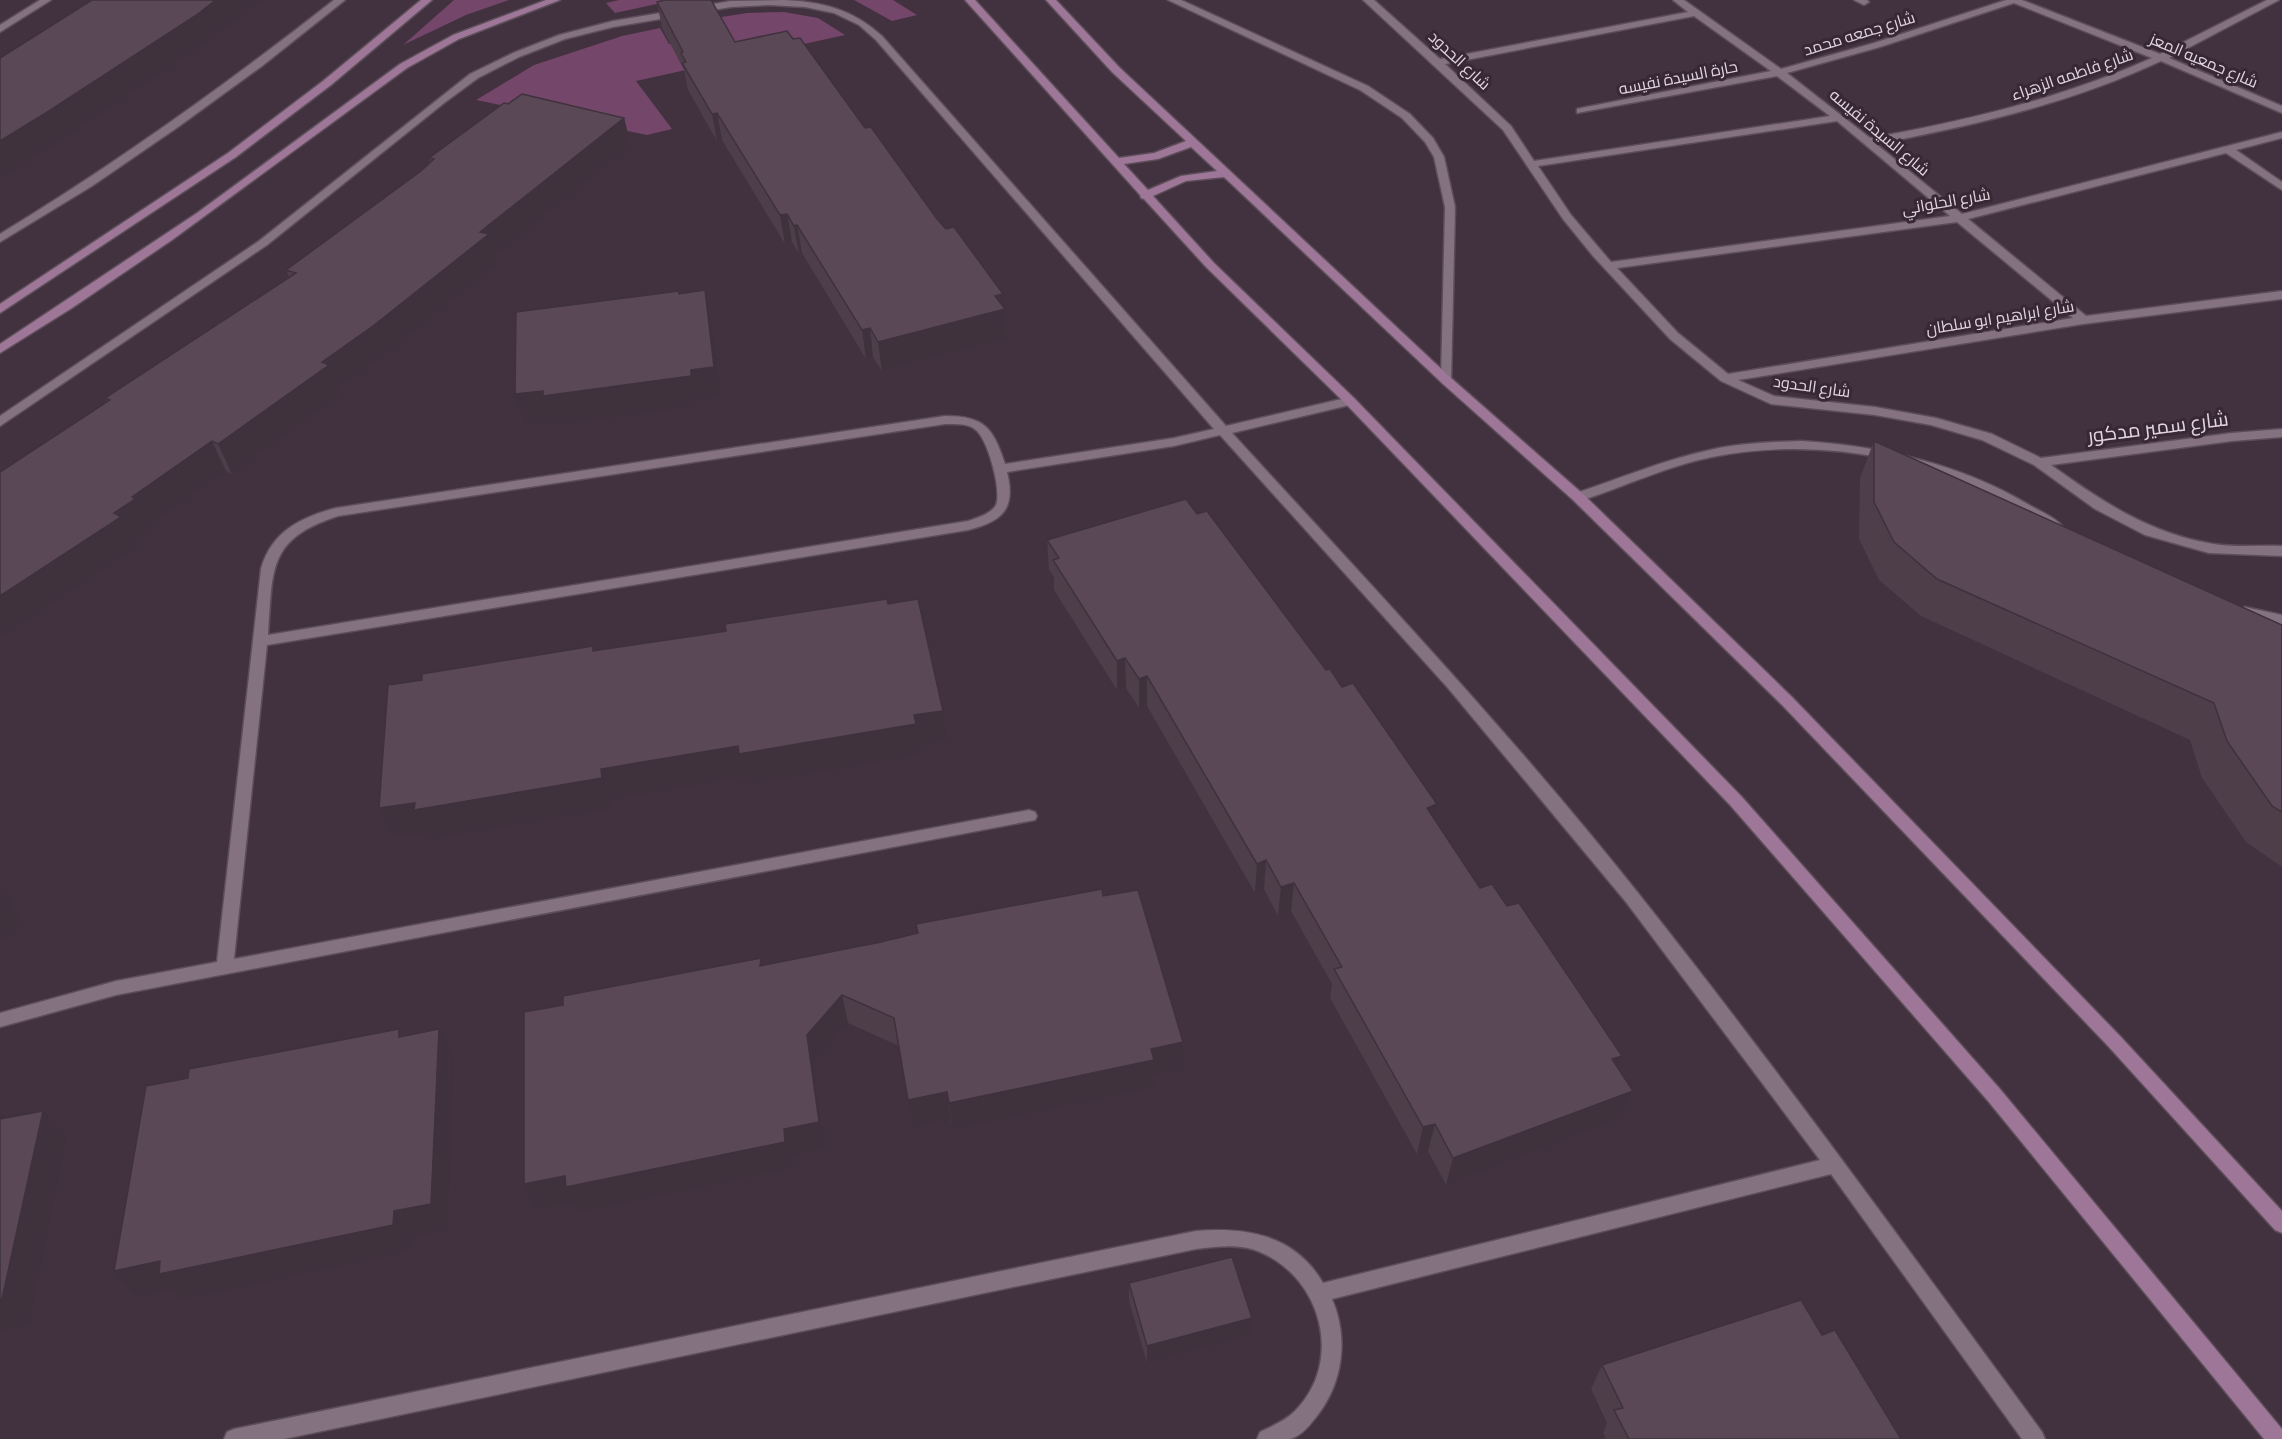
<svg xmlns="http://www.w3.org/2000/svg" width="2282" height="1439" font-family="Literata,Cairo,serif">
<rect width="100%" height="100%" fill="#42313f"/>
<!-- green -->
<g fill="#73466a">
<polygon points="454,0 509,0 466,15 403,45"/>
<polygon points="619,0 675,0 615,13 606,3"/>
<polygon points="854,0 893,0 917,15 892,21"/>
<polygon points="784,12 818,18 845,35 636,81 672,129 647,135 476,100 534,65 622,36 660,28 669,44 723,34 715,18 747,13"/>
</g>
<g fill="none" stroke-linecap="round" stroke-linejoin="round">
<defs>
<g id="lane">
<polygon points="1168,0 1181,0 1368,86 1410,114 1433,138 1444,157 1455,207 1451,384 1447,385 1441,381 1445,207 1434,157 1425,142 1402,118 1360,90"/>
<path d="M1801,441c81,5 160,23 230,65 10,6 24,11 31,20l-2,3c-13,4 -30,-12 -40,-18 -40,-24 -86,-42 -131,-52 -58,-12 -118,-14 -177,-2 -44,9 -87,29 -129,43l-5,1 -7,-4 2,-3c46,-15 90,-34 137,-44 30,-7 61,-8 91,-9z"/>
<polygon points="2245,607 2282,615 2282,625 2240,615 2238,612 2240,609"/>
</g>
<g id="street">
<polygon points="40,0 51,0 0,32 0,25"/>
<path d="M334,0h11l-83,66 -84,61 -86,59 -92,56v-8c117,-71 227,-150 334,-234z"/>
<path d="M784,0c39,2 68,9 98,36l344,390 124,-29 4,1 2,3 -2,3 -122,29c138,151 279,300 406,460 140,176 271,358 404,539l3,7h-23l-191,-265 -499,125c18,42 10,89 -20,123 -5,7 -14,15 -22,17 -10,0 -23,0 -33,0l3,-7c12,-6 25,-11 35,-21 49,-49 27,-133 -35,-159 -20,-9 -44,-5 -64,-3l-912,190h-60l3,-7 7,-3 962,-198c51,-4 99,4 127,52l497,-123 -194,-258 -178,-214 -228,-253 -46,11 -167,26c9,37 -4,49 -39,58l-701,115 -33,314 795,-149 6,2 2,4 -2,4 -919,175 -116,32v-14l116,-32 101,-19 44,-393c10,-37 40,-52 75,-61l609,-92c40,0 48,12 60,48l169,-26 40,-9 -338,-389 -17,-15 -25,-12 -29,-6 -36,-2 -38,2 -118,20 -48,12 -46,18 -41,21 -34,25 -177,142 -267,181v-10l259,-175 211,-167 43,-21 46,-18 54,-14 118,-20zM945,424c11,0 23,-1 31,6 12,10 26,61 20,75 -5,9 -19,13 -28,16l-700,114c5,-66 -1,-96 70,-119z"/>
<path d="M1363,0h11l66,59 248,-47 -15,-12h11l97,69 93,-26 132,-43h16l138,54 107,-54h12l-110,58 113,48v7l-121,-52c-90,42 -188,65 -285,83l86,70 320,-82v6l-46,12 46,32v8l-56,-37 -258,66 118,97 196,-25v8l-199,25 -345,56 36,16 101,11 61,11 56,16 49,24 191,-25 50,-4v8l-50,4 -181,24c49,35 96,67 157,78 23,5 50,2 74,3v10l-73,-3 -64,-18 -50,-26 -61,-44 -52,-25 -51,-15 -56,-10 -104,-11 -50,-23 -51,-42 -77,-83 -30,-37 -60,-89zM2014,3l138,55c-90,40 -185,63 -282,80l-83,-65 93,-26zM1694,16l77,55 -190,37 -4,1v4l200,-37 53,40 -296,45 -23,-35 -66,-62zM1837,121l113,95 -339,46 -40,-47 -33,-49zM1957,222l116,96 -345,56 -50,-41 -61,-65z"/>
<polygon points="1854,0 1867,0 1869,2 1864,5"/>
</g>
<g id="secondary">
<polygon points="421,0 432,0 331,85 236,157 0,313 0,304 228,153 323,81"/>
<polygon points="546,0 560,0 459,39 407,68 172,240 72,308 0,353 0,344 197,213 400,64 453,35"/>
<path d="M965,0h10l144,158 35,-5 32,-12 -74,-69 -66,-72h10l64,68 331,310 132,116 209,203 328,339 162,175v22l-7,-3 -167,-184 -326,-341 -209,-205 -130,-116 -219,-207 -38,4 -33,15 61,67 140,135 388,399 258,292 282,340v10h-18l-276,-338 -258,-296 -384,-401 -140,-137 -62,-68 -3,-1 -1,-3zM1191,147l26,24 -36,5 -33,14 -24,-26 34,-5z"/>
</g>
</defs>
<!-- lane casing -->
<use href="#lane" stroke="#5c4e59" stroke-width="3"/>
<!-- street casing -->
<use href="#street" stroke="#5c4e59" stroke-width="3"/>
<!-- secondary casing -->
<use href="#secondary" stroke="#5c4e59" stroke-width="3"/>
<!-- lane -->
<use href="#lane" fill="#857281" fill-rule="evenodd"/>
<!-- street -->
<use href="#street" fill="#857281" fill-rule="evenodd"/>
<!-- secondary -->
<use href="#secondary" fill="#9e7697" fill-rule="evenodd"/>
</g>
<!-- wall -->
<g fill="#4d3e4a">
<polygon points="657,2 735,42 793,39 865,128 937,219 1004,308 1007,338 882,371 873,357 866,359 802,253 799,254 792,242 785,244 722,140 717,141 688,90 684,70 662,28"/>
<polygon points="508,104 624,118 631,145 495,256 497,263 384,356 339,388 341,394 232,474 226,471 150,526 151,529 134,540 138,547 0,638 0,472 107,402 105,398 289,277 286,270 421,171 430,162 429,158"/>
<polygon points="1874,441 2282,625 2282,867 2246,842 2202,778 2190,740 1921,616 1879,580 1859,539 1860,478"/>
<polygon points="1197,514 1434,818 1480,888 1618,1068 1633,1091 1622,1118 1446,1185 1428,1151 1417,1154 1330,998 1332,984 1291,911 1278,916 1264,889 1255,893 1147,706 1139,708 1126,688 1117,690 1054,590 1054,577 1049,570 1047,540"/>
<polygon points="1103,896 1182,1070 1154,1076 1154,1088 953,1130 951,1120 913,1127 899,1046 848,1023 814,1063 826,1149 792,1156 793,1169 578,1213 574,1204 537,1210 563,1005 881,942"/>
<polygon points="1129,1283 1250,1336 1147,1363 1129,1301"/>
<polygon points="1822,1335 1901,1439 1606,1439 1603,1433 1607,1423 1591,1389 1602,1365"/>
</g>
<!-- shaded-wall -->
<g fill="#3f323c">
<polygon points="216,0 261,0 205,43 62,139 0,178 0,141"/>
<polygon points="717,113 722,140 717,141 712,114"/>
<polygon points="624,118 631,145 495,256 497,263 384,356 339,388 341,394 232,474 218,444 322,362 480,232"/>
<polygon points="787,214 792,242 785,244 780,215"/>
<polygon points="797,225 802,253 799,254 794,226"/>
<polygon points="705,290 711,319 720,396 697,399 697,405 552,425 550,420 524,424 515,394 691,370"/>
<polygon points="1003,294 1007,338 882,371 878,342 995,296"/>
<polygon points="870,328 873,357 866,359 862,330"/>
<polygon points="212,441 226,471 150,526 151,529 134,540 138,547 0,638 0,596 114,513 132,497"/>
<polygon points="1125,658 1126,688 1117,690 1117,661"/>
<polygon points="1147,676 1147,706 1139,708 1139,679"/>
<polygon points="943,711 946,740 919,745 921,754 747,784 745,776 611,799 612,808 428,839 425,832 393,837 379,808"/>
<polygon points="1437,804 1431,834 1427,808"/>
<polygon points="1266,860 1264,889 1255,893 1257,864"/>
<polygon points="1294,883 1291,911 1278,916 1281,887"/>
<polygon points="0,885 12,902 9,904 24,924 0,941"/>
<polygon points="842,995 848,1023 814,1063 826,1149 792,1156 793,1169 578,1213 574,1204 537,1210 524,1184 784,1129 807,1035"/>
<polygon points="439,1029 454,1056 447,1230 411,1237 410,1251 181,1299 172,1289 138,1296 114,1271 394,1211"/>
<polygon points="1183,1042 1182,1070 1154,1076 1154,1088 953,1130 949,1103 1151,1049"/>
<polygon points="1622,1056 1612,1083 1612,1059"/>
<polygon points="1633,1091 1622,1118 1446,1185 1453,1158"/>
<polygon points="947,1092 951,1120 913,1127 908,1100"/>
<polygon points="43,1111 66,1138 28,1324 0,1330 0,1300"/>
<polygon points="1,1112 25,1139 0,1119"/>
<polygon points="1435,1124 1428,1151 1417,1154 1423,1127"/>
<polygon points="1252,1318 1250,1336 1147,1363 1147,1346"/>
</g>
<!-- building -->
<g fill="#5a4856" stroke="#3f323c" stroke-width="1.5">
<polygon points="92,0 216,0 195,16 49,111 0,141 0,58"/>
<polygon points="665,0 711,0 735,42 787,31 793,39 800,38 865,128 871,127 937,219 946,229 954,227 1003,294 995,296 1005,309 878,342 870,328 862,330 797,225 794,226 787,214 780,215 717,113 712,114 682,63 686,62 681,53 683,52 657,2"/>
<polygon points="522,94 624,118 480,232 489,234 373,326 322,362 329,365 218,444 212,441 132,497 135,499 114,513 121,517 0,596 0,472 110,400 105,398 296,273 286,270 421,171 434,159 429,158 504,103 508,104"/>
<polygon points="705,290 714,367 691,370 691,376 543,396 543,391 515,394 516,312 679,291 679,294"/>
<polygon points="1874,441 2282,625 2282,812 2272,806 2227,741 2214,703 1937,579 1894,542 1874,502"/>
<polygon points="1186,499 1197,514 1207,511 1326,670 1330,669 1342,687 1353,683 1437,804 1427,808 1480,888 1492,884 1507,906 1519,903 1622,1056 1612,1059 1633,1091 1453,1158 1435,1124 1423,1127 1334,969 1342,967 1294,883 1281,887 1266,860 1257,864 1147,676 1139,679 1125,658 1117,661 1053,560 1059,558 1047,540"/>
<polygon points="887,599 888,604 918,599 943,711 914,715 916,724 739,754 738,746 601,769 602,778 414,810 415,803 379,808 388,685 422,680 422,674 593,646 593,651 694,636 726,631 725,624"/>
<polygon points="1102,889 1103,896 1138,890 1183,1042 1151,1049 1154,1060 949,1103 947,1092 908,1100 894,1018 842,995 807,1035 819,1122 784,1129 785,1142 566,1187 565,1176 524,1184 524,1012 563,1005 563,996 761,958 760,966 881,942 918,933 916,924"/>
<polygon points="399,1029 399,1037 439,1029 431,1204 394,1211 393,1225 159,1274 160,1261 114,1271 146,1086 188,1078 189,1069"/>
<polygon points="43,1111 2,1299 0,1300 0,1119"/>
<polygon points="1232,1257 1252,1318 1147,1346 1129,1283"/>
<polygon points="1801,1300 1822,1335 1835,1330 1901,1439 1629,1439 1614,1410 1623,1408 1602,1365"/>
</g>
<g text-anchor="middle" stroke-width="6" stroke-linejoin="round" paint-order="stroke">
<!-- far-street labels -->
<g font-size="16" fill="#e1d6de" stroke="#382734">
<text transform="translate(1859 33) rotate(-17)" y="6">شارع جمعه محمد</text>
<text transform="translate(1460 60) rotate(43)" y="6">شارع الحدود</text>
<text transform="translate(2204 60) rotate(23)" y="6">شارع جمعيه المعز</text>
<text transform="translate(2072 74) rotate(-19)" y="6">شارع فاطمه الزهراء</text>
<text transform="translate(1678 77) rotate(-11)" y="6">حارة السيدة نفيسه</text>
<text transform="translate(1880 132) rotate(40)" y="6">شارع السيدة نفيسه</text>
<text transform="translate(1946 201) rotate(-10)" y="6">شارع الحلواني</text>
<text transform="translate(2000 317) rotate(-9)" y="6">شارع ابراهيم ابو سلطان</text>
<text transform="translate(1812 386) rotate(8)" y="6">شارع الحدود</text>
</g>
<!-- street labels -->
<g font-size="20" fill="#e1d6de" stroke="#382734">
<text transform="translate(2158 427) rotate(-7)" y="7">شارع سمير مدكور</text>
</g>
</g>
</svg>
